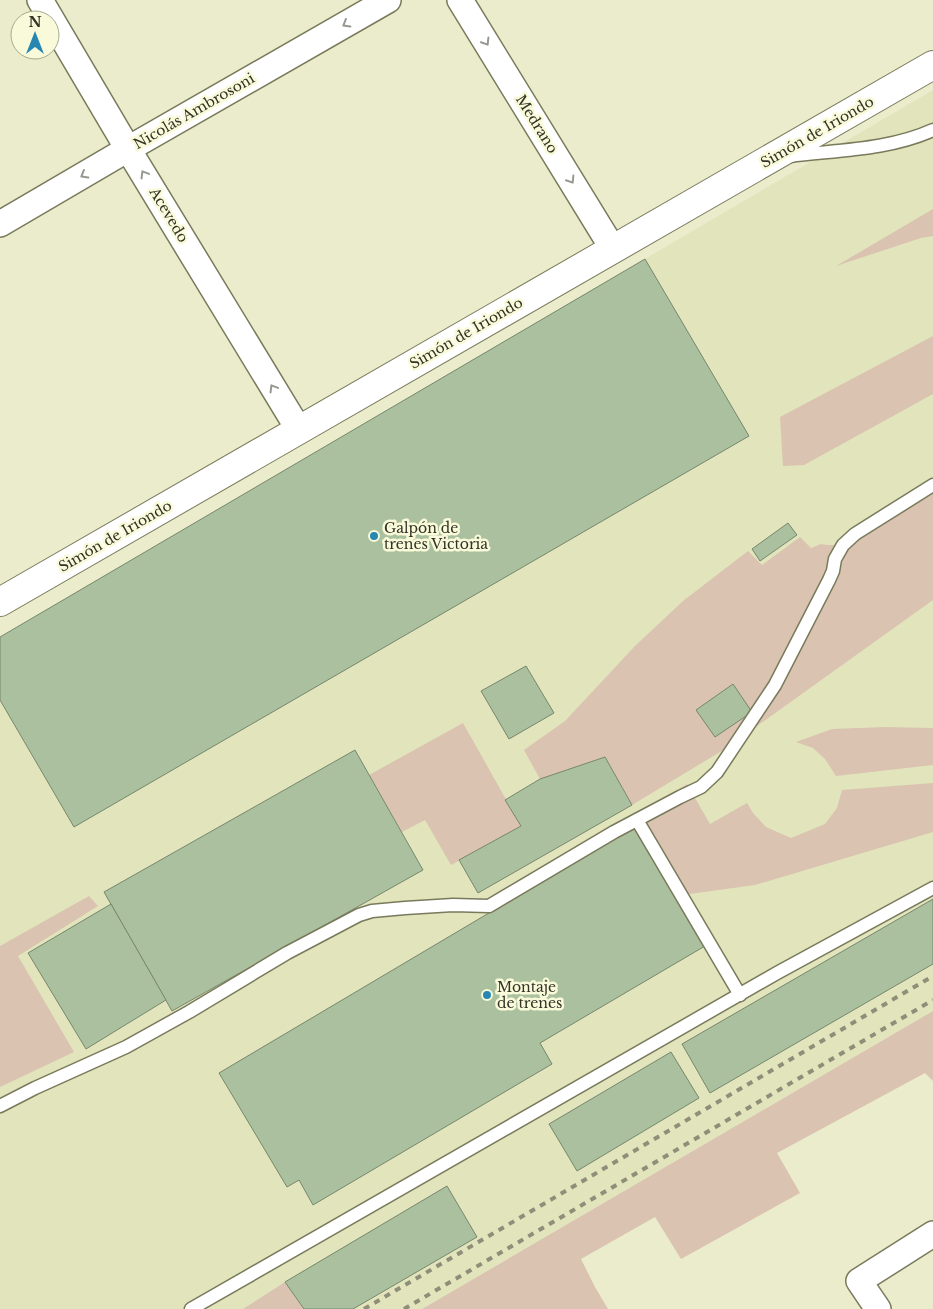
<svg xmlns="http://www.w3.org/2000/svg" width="933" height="1309" font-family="'Libre Baskerville',serif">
<rect width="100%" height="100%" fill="#ebeccc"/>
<!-- built -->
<polygon fill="#e2e4bc" points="933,90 933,1011 422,1309 0,1309 0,637"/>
<!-- green -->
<g fill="#dac3b1">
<polygon points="933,209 933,236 921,238 836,266"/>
<polygon points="933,336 933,394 804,465 783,466 780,417"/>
<polygon points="933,486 933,600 725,749 632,805 605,757 540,779 524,750 565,721 635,646 683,601 748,551 762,565 800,537 811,548 821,544 827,545 834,545 855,534"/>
<polygon points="463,723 521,826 451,865 425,820 402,832 369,775"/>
<polygon points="885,727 933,728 933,765 836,776 825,759 813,748 796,742 832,729"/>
<polygon points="933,783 933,832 755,885 675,896 631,817 687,784 710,824 747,803 753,813 766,827 791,838 825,824 837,808 842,790"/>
<polygon points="89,896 98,906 18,956 74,1052 0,1087 0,946"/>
<polygon points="933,1011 933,1081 925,1073 777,1153 800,1193 681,1259 655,1217 581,1259 595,1287 608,1309 422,1309"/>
<polygon points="285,1282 304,1309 243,1309"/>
</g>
<!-- building -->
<g fill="#aac09e" stroke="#77876d">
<polygon points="645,259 749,436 74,827 0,700 0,637"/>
<polygon points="788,523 797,535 760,561 752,549"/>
<polygon points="526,666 554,713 509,739 481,691"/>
<polygon points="733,684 752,712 715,737 696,710"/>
<polygon points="355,750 423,870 172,1011 104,892"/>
<polygon points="605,757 632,805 478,893 459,860 521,826 505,800 540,779"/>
<polygon points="634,827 705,946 540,1043 552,1064 313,1205 299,1180 287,1187 219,1073"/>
<polygon points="933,899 933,964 710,1093 682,1044"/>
<polygon points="111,904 166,1000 86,1049 28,953"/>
<polygon points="671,1052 699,1098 577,1171 549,1124"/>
<polygon points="447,1186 477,1237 353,1309 304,1309 285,1282"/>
</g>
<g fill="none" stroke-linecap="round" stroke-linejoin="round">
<defs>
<g id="service">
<path d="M790,156c47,-6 99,-6 143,-26"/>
<polyline points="637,820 740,995"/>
<polyline points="0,1106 35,1088 126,1047 189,1012 287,953 359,915 372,911 405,908 453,905 489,906 614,832 680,797 701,787 717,772 775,685 829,580 833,571 835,559 843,545 855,534 933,485"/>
<polyline points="191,1309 777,973 933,888"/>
</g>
<g id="minor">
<polyline points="40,0 128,149 299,430"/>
<polyline points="460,0 613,249"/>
<polyline points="0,224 128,149 388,0"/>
<polyline points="878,1309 859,1281 933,1234"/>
</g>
<polyline id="tertiary" points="0,602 933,65"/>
</defs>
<!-- service casing -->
<use href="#service" stroke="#797a5c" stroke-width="15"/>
<!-- minor casing -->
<use href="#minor" stroke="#797a5c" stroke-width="28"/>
<!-- tertiary casing -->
<use href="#tertiary" stroke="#797a5c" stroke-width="30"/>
<!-- service -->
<use href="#service" stroke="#fff" stroke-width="12"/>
<!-- minor -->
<use href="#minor" stroke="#fff" stroke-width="25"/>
<!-- tertiary -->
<use href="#tertiary" stroke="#fff" stroke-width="28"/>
<!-- rail -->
<g stroke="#8e8e79" stroke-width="4" stroke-dasharray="6 6" stroke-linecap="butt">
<polyline points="364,1309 933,976"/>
<polyline points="404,1309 933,1000"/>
</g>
</g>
<!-- one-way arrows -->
<defs><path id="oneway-chevron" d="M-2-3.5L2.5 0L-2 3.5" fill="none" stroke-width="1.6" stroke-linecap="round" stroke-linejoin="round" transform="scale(1.25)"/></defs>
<g stroke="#989892">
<use href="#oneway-chevron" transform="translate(346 24) rotate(150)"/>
<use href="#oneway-chevron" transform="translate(486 42) rotate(58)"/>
<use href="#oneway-chevron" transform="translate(144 174) rotate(-121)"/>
<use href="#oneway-chevron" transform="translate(84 175) rotate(150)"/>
<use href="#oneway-chevron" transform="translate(571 180) rotate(58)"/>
<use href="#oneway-chevron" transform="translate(273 388) rotate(-121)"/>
</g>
<!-- markers -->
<g fill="#2787b2" stroke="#f8fad9" stroke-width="2">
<circle cx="374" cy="536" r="5"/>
<circle cx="487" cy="995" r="5"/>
</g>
<g text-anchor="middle" stroke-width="5" stroke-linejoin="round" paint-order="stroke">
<!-- street labels -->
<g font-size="14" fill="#323226" stroke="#f8fad9">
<text transform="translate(194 111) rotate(-30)" y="5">Nicolás Ambrosoni</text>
<text transform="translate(537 124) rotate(58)" y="5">Medrano</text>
<text transform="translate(817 132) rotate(-30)" y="5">Simón de Iriondo</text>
<text transform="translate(169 215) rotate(59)" y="5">Acevedo</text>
<text transform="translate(466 333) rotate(-30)" y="5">Simón de Iriondo</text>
<text transform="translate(115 536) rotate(-30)" y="5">Simón de Iriondo</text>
</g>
<!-- poi labels -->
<g font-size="14" fill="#323226" stroke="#f8fad9" text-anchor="start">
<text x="384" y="533">Galpón de<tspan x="384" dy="16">trenes Victoria</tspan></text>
<text x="497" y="992">Montaje<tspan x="497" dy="16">de trenes</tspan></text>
</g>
</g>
<!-- north arrow -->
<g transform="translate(35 35)"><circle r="24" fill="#f8fad9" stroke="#a9aa91"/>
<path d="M0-4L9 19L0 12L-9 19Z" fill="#2787b2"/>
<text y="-8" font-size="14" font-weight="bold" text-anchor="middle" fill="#323226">N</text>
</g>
</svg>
